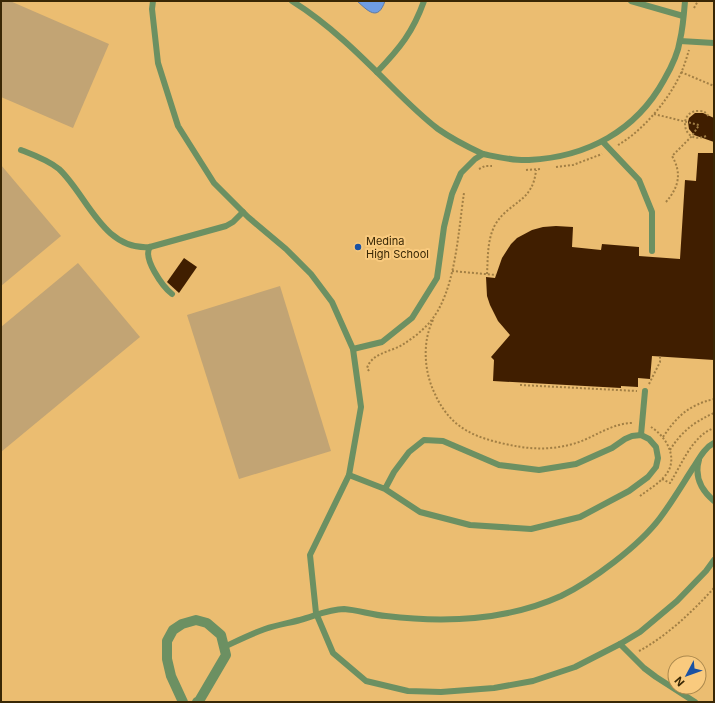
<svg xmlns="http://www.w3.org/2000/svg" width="715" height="703" font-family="Inter,sans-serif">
<rect width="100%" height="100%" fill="#ebbd71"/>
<!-- green -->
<g fill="#c2a474">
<polygon points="1,1 10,1 109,44 73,128 1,97"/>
<polygon points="1,165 61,236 1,286"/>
<polygon points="78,263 140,337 1,452 1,327"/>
<polygon points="280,286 331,451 239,479 187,315"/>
</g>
<!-- water -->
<path fill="#6f9de3" stroke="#5f7aa0" d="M357,1h28c-7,21 -17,10 -28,0z"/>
<!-- building -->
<g fill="#401e00">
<polygon points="695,113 703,113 714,118 714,142 694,135 689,129 688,122 689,118"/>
<polygon points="698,153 714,153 714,360 652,356 650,379 638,378 638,387 621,386 621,388 493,381 494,360 491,357 510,335 498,321 490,305 487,296 486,277 495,278 502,258 511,244 517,238 532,230 543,227 556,226 573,227 572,247 601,250 602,244 639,247 639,256 680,259 685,180 696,181"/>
<polygon points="184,258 197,267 179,293 167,282"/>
</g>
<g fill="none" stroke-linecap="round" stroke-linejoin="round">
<!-- path -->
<g stroke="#a27f44" stroke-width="2" stroke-dasharray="2 2" stroke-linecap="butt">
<polyline points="694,8 698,1"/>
<polyline points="681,72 714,86"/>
<path d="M654,114l45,11 -7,11 -20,20c10,17 7,31 -6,46"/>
<path d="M706,136c-24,10 -29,-26 -7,-25 5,0 8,2 10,6"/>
<path d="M618,145c23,-13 48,-42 60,-66 5,-9 8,-19 11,-29"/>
<polyline points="556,167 573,165 602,154"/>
<polyline points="479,169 485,166 492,166"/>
<polyline points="526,170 540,169"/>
<polyline points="452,271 496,275"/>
<path d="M487,274c1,-16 0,-34 8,-49 14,-24 38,-22 41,-55"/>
<path d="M433,320c-11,22 -9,52 2,74 6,14 16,27 29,35 11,7 24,11 37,14 25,6 46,8 72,1 21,-6 38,-21 60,-21"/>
<path d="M369,371l-2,-3c5,-15 23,-16 35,-23 10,-6 20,-14 28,-23 26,-31 28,-90 34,-129"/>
<polyline points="649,384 660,362 660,356"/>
<polyline points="520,385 637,391"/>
<path d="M663,437c14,-21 26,-32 51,-38"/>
<path d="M670,450c12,-19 24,-28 44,-37"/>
<path d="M662,479l8,4c12,-19 22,-47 44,-55"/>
<path d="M640,496c8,-6 18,-12 24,-19 16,-17 3,-40 -13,-50"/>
<path d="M639,651c28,-15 53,-39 75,-63"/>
</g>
<!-- service -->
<g stroke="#6c9062" stroke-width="6">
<polyline points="153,1 152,9 158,63 178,126 214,183 248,217 286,249 311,274 332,302 353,349 361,407 349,475 310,555 316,613 333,653 366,681 408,691 441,692 494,688 533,681 575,667 620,644 640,632 677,601 706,571 714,560"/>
<path d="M292,1c37,23 68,54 99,85 15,15 30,30 47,43 14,10 30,18 45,25l-8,5 -14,14 -9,21 -8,33 -7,51 -25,40 -30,24 -29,7"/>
<polyline points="631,1 683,16"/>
<polyline points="680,41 714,43"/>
<path d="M377,72c23,-24 36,-40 47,-71"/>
<polyline points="603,142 639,180 652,212 652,251"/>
<path d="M21,150c13,5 27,10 38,19 28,26 44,82 91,78l76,-21 7,-4 10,-10"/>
<path d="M483,154c15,3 31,7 46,6 58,-3 107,-29 135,-80 7,-12 14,-26 16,-40 3,-12 4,-26 5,-39"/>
<path d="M150,247c-8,11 13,40 22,47"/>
<polyline points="641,435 645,391"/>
<path d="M699,460c-5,17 2,30 15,41"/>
<polyline points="349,475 385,489 420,512 470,525 531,529 580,517 629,491 648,477 656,467 658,458 656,447 649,439 641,435 632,436 625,439 612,448 576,464 539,470 499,465 443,441 424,440 409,452 394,472 385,489"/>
<polyline points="620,644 644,668 656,677 695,702"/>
<path d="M224,647c13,-6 27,-13 41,-18 12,-4 24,-6 35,-9 15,-4 29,-11 44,-11 14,1 28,6 42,7 59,7 120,5 175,-20 31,-15 78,-50 99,-78 12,-16 22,-33 33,-50 6,-9 11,-20 21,-25"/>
</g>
<!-- minor -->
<polyline stroke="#6c9062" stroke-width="10" points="183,702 171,676 167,659 167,641 173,630 182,624 196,620 207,623 221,635 226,655 199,701 197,702"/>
</g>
<!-- markers -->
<circle fill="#1b52a3" stroke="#f9ca7e" stroke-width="1.5" cx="358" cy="247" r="4"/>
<g text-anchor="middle" stroke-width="4" stroke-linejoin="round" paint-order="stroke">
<!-- poi labels -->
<g font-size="11" fill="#392705" stroke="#f9ca7e" text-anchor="start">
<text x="366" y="245">Medina<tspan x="366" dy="13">High School</tspan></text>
</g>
</g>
<!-- border -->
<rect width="715" height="703" fill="none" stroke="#392705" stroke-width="4"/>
<!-- north arrow -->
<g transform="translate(687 675) rotate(229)"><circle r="19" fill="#f9ca7e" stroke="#ac894e"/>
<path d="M0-3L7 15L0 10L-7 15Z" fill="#1b52a3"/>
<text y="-6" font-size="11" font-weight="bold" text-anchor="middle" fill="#392705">N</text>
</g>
</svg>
